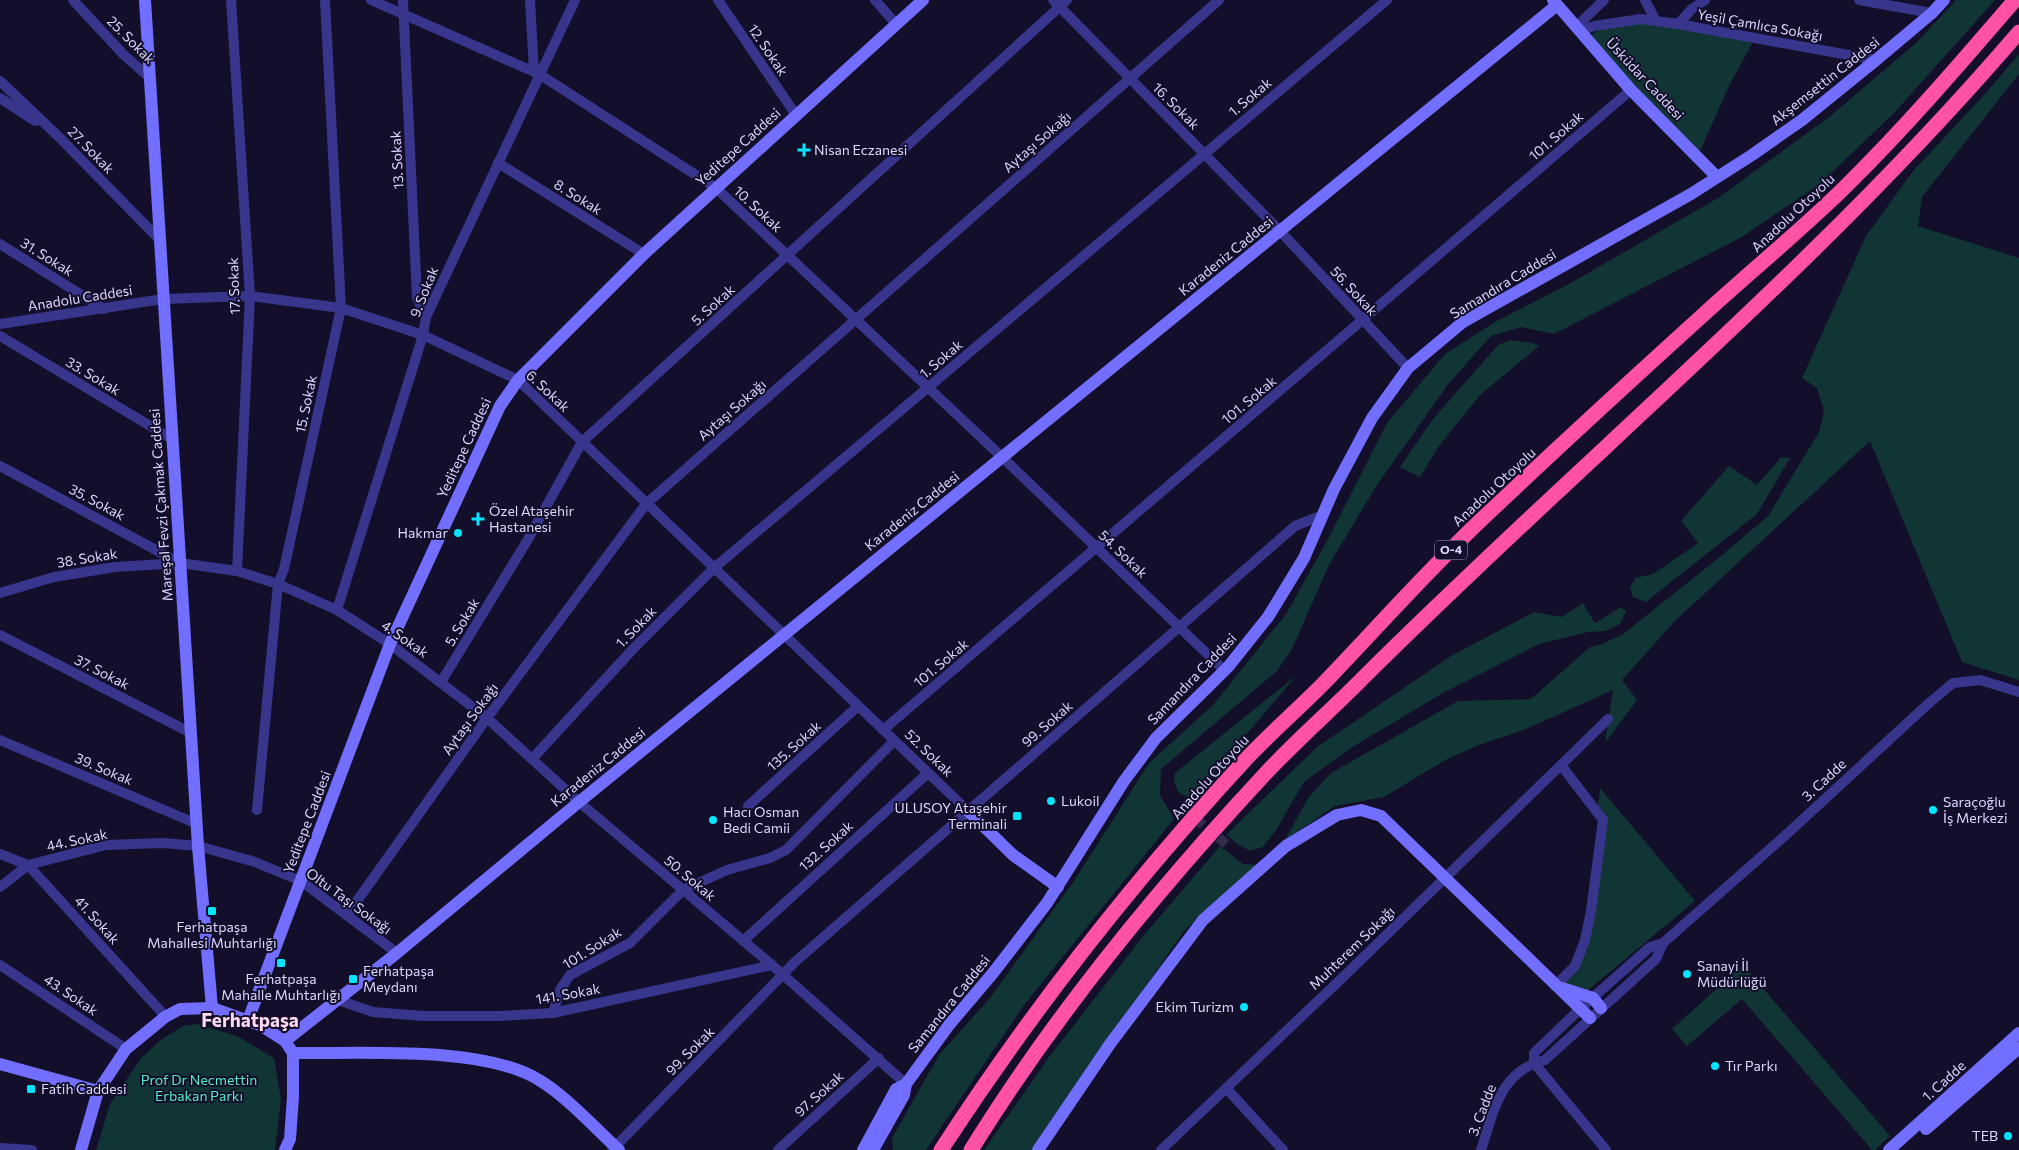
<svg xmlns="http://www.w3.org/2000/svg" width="2019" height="1150" font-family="Commissioner,sans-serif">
<rect width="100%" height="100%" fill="#130e2a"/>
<!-- green -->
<g fill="#103534">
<polygon points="1956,0 1995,0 1895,112 1820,184 1740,238 1554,334 1521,327 1491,336 1449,383 1377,485 1329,565 1292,649 1277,671 1161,769 1160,795 1174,819 1024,1005 926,1150 893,1150 892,1138 939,1055 990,998 1074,881 1149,763 1213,705 1286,614 1327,541 1387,423 1445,354 1495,322 1569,284 1718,198 1829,117 1916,43"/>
<polygon points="1642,21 1755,38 1730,84 1700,151 1638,89 1590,36 1597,31"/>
<polygon points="2019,54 2019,74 1922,197 1918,226 2019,258 2019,680 1962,662 1870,441 1675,621 1622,680 1637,700 1605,743 1613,690 1524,730 1479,745 1447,759 1384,797 1335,806 1285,840 1308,798 1331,773 1458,701 1531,699 1590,647 1602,644 1623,634 1716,560 1768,516 1819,432 1824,411 1817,388 1802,378 1866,236 1913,171 1985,94"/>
<polygon points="1510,340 1532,343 1539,346 1480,395 1439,446 1420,477 1400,467 1433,419 1498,345"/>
<polygon points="1781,457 1790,458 1757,514 1646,602 1633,597 1630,588 1635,578 1653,574 1698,543 1681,521 1729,466 1757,485"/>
<polygon points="1583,603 1595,623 1621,607 1626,611 1620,624 1605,631 1588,632 1539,644 1443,693 1351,748 1304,782 1276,830 1263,847 1250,851 1239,845 1226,835 1317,747 1451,656 1534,612 1562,617"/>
<polygon points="1297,675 1191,799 1178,792 1174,782 1175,773"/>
<polygon points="1600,788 1695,901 1587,991 1562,984 1578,967 1606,819 1598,806"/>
<polygon points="1220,846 1243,864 1260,865 1243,877 1184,931 1033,1150 984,1150 1049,1057 1144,935"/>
<polygon points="1743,965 1890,1136 1875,1150 1872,1150 1742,999 1687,1046 1672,1029"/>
<polygon points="197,1024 237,1036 274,1058 281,1099 275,1150 96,1150 110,1104 141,1058 162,1039 183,1026"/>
</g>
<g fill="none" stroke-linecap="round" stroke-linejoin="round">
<!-- street-tunnel -->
<polyline stroke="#312c4a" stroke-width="10" stroke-dasharray="10 5" stroke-linecap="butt" points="1184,809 1226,844"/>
<!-- street -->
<g stroke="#38358d" stroke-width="10">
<polyline points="73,0 124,55 149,77"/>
<polyline points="231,0 250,296 237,571"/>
<polyline points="371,0 539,74 716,188 1002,457 1224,670"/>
<polyline points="403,0 417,298 426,317"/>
<polyline points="530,0 534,72"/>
<polyline points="718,0 796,115"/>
<polyline points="875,0 896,24"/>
<polyline points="1053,0 1280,231 1408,368"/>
<polyline points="1645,0 1656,21"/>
<polyline points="1859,0 1932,13"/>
<polyline points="1678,24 1692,9 1705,0"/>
<polyline points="1576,27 1604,0"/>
<polyline points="1580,31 1594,26 1641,19 1678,24 1876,60"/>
<polyline points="0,81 59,137 160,240"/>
<polyline points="0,98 35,121"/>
<polyline points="498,163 644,254"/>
<polyline points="0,244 104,309"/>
<polyline points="0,324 163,299 250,296 341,308 423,335 518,380 968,811"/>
<polyline points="0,336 172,439"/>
<polyline points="0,466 180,563"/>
<polyline points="0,593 54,577 115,567 180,563 237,571 278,584 337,610 390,644 487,718 579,802 772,965 906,1084"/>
<polyline points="337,610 423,335 426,317 575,0"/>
<polyline points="0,635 191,733"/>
<polyline points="441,682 527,541 582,442 1067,0"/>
<polyline points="883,730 1631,90"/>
<polyline points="0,740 197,824"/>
<polyline points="532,759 633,649 714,568 1387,0"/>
<polyline points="1561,765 1608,719"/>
<polyline points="748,806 858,706"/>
<polyline points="257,810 278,584 284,569 341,308 325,0"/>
<polyline points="0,854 28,865 166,1017"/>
<polyline points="0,887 28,865 106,845 163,843 198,846 255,862 301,881 397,953"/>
<polyline points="347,915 487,718 646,504 1219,0"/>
<polyline points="743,941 928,773"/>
<polyline points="0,965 126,1049"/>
<polyline points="338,1000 373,1012 423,1016 499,1016 553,1013 772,965"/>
<polyline points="553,1013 560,990 570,975 630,943 683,890 727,870 770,858 786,850 894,741"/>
<polyline points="1226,1088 1283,1150"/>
<polyline points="0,1148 32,1150"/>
<polyline points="612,1150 795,962 1295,526 1323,515"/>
<polyline points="778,1150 879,1058"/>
<polyline points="1161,1150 1341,979 1561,765 1603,820 1591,911 1585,940 1575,966 1555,986"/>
<path d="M1481,1150c13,-39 19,-79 64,-90l111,-101 7,-16"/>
<polyline points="1606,1150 1534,1063 1534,1053 1581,1008 1650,947 1663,943 1788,833 1928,704 1953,683 1980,680 2019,692"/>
</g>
<!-- secondary -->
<g stroke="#726eff" stroke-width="12">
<polyline points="145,0 198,846 212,1008"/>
<polyline points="1553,0 1631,90 1717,177"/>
<polyline points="968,811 1013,855 1058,887"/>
<polyline points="1562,988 1593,998 1601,1008"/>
<polyline points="248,1020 390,644 500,406 518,380 644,254 923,0"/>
<polyline points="285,1041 397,953 579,802 1557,5"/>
<path d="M293,1053c66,1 190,-8 246,27 26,15 57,49 80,70"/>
<polyline points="0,1064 98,1091"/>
<polyline points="1926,1129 2019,1048"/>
<polyline points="81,1150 98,1091 126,1049 165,1017 180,1009 212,1008 260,1025 285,1041 293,1053 293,1097 290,1139 285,1150"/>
<polyline points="863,1150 896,1089 906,1084"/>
<polyline points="873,1150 904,1095 906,1084 949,1025 993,973 1047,903 1124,781 1156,738 1228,667 1268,617 1304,558 1334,489 1372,418 1408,368 1463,322 1691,194 1752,155 1802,120 1876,60 1932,13 1944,0"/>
<polyline points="1038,1150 1110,1044 1203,920 1286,846 1337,815 1361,810 1381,816 1590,1018"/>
<polyline points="1889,1150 2019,1033"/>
</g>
<!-- highway -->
<g stroke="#ff52a4" stroke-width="15">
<path d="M941,1150c91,-140 194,-271 307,-393 24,-25 50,-48 74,-72 53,-55 104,-113 160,-166 73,-69 147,-137 221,-204 47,-43 96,-83 141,-127 61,-60 116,-124 171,-188"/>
<path d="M971,1150c84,-136 186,-260 294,-376 30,-32 63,-61 94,-92 218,-218 459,-415 660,-650"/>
</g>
</g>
<!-- markers -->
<g fill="#03e4ff" stroke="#130e2a" stroke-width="2">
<path d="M801.5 142.5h5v5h5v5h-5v5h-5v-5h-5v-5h5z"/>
<path d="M475.5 511.5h5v5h5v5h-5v5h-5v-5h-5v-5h5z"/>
<circle cx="458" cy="533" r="5"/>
<circle cx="1051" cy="801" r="5"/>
<circle cx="1933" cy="810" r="5"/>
<rect x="1012" y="811" width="10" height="10" rx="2.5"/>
<circle cx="713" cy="820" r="5"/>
<rect x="207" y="906" width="10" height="10" rx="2.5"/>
<rect x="276" y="958" width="10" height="10" rx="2.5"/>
<circle cx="1687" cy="974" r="5"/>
<rect x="348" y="974" width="10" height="10" rx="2.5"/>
<circle cx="1244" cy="1007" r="5"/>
<circle cx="1715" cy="1066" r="5"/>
<rect x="26" y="1084" width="10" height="10" rx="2.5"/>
<circle cx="2008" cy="1136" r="5"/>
</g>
<g text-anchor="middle" stroke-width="4" stroke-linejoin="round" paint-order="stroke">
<!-- shield labels -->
<rect fill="#130e2a" stroke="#a09bbf" stroke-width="1" x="1435" y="540.5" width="32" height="19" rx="4"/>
<g font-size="12" font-weight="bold" fill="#dcd7ff">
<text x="1451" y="554">O-4</text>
</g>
<!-- street labels -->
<g font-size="14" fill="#dcd7ff" stroke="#130e2a">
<text transform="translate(1760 25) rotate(10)" y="5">Yeşil Çamlıca Sokağı</text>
<text transform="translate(131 40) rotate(45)" y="5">25. Sokak</text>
<text transform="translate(768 50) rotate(56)" y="5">12. Sokak</text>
<text transform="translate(1645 79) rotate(47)" y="5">Üsküdar Caddesi</text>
<text transform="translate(1825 81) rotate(-38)" y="5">Akşemsettin Caddesi</text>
<text transform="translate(1250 97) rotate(-40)" y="5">1. Sokak</text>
<text transform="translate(1176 106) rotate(45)" y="5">16. Sokak</text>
<text transform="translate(1556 136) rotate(-41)" y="5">101. Sokak</text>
<text transform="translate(1037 142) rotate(-41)" y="5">Aytaşı Sokağı</text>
<text transform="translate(738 147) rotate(-42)" y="5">Yeditepe Caddesi</text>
<text transform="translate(91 150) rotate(46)" y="5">27. Sokak</text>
<text transform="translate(397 160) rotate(-93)" y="5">13. Sokak</text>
<text transform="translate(578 197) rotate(32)" y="5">8. Sokak</text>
<text transform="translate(758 209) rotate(43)" y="5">10. Sokak</text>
<text transform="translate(1793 213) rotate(-43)" y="5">Anadolu Otoyolu</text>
<text transform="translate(1226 256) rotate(-39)" y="5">Karadeniz Caddesi</text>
<text transform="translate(47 257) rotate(32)" y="5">31. Sokak</text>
<text transform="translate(1503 284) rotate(-31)" y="5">Samandıra Caddesi</text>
<text transform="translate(234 286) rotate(-92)" y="5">17. Sokak</text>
<text transform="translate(1354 291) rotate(47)" y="5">56. Sokak</text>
<text transform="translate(424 292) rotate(-68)" y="5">9. Sokak</text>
<text transform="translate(80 298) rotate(-9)" y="5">Anadolu Caddesi</text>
<text transform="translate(713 305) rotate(-42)" y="5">5. Sokak</text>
<text transform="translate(941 359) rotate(-40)" y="5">1. Sokak</text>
<text transform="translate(93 376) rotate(31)" y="5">33. Sokak</text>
<text transform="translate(548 391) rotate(43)" y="5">6. Sokak</text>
<text transform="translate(1249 400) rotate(-40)" y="5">101. Sokak</text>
<text transform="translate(306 404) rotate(-78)" y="5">15. Sokak</text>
<text transform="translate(732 410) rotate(-41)" y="5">Aytaşı Sokağı</text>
<text transform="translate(464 448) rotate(-65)" y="5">Yeditepe Caddesi</text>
<text transform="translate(1494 487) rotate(-43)" y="5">Anadolu Otoyolu</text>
<text transform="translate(97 502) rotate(28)" y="5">35. Sokak</text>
<text transform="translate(161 505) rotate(-94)" y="5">Mareşal Fevzi Çakmak Caddesi</text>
<text transform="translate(912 511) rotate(-39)" y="5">Karadeniz Caddesi</text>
<text transform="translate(1123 554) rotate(44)" y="5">54. Sokak</text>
<text transform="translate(87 558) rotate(-9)" y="5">38. Sokak</text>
<text transform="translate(462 622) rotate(-59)" y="5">5. Sokak</text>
<text transform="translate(636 627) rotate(-46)" y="5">1. Sokak</text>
<text transform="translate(405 639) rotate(35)" y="5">4. Sokak</text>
<text transform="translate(941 663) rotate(-40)" y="5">101. Sokak</text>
<text transform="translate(102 672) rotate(27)" y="5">37. Sokak</text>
<text transform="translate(1192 679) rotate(-46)" y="5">Samandıra Caddesi</text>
<text transform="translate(470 719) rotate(-54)" y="5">Aytaşı Sokağı</text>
<text transform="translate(1047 724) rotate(-41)" y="5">99. Sokak</text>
<text transform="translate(794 746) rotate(-42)" y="5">135. Sokak</text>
<text transform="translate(929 753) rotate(44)" y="5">52. Sokak</text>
<text transform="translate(598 767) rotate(-39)" y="5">Karadeniz Caddesi</text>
<text transform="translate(104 769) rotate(23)" y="5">39. Sokak</text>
<text transform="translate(1210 777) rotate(-48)" y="5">Anadolu Otoyolu</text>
<text transform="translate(1824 780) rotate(-43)" y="5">3. Cadde</text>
<text transform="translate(307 822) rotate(-69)" y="5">Yeditepe Caddesi</text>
<text transform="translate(77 840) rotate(-12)" y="5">44. Sokak</text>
<text transform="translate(826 846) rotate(-42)" y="5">132. Sokak</text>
<text transform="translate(690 878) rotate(40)" y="5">50. Sokak</text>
<text transform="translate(349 901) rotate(36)" y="5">Oltu Taşı Sokağı</text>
<text transform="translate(97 920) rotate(48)" y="5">41. Sokak</text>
<text transform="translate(592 948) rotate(-32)" y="5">101. Sokak</text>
<text transform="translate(1352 948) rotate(-44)" y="5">Muhterem Sokağı</text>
<text transform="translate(568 994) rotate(-10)" y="5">141. Sokak</text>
<text transform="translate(71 995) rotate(34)" y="5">43. Sokak</text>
<text transform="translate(949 1004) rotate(-51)" y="5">Samandıra Caddesi</text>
<text transform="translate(690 1051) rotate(-45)" y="5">99. Sokak</text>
<text transform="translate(1944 1081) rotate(-42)" y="5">1. Cadde</text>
<text transform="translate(819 1094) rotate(-42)" y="5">97. Sokak</text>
<text transform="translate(1482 1110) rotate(-69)" y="5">3. Cadde</text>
</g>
<!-- poi labels -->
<g font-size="14" fill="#dcd7ff" stroke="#130e2a" text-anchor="start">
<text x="814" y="155">Nisan Eczanesi</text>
<text x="489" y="516">Özel Ataşehir<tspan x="489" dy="16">Hastanesi</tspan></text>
<text x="448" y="538" text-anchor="end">Hakmar</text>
<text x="1061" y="806">Lukoil</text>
<text x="1943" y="807">Saraçoğlu<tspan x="1943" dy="16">İş Merkezi</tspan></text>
<text x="1007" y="813" text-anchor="end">ULUSOY Ataşehir<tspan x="1007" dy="16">Terminali</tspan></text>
<text x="723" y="817">Hacı Osman<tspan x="723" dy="16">Bedi Camii</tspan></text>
<text x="212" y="932" text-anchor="middle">Ferhatpaşa<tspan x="212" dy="16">Mahallesi Muhtarlığı</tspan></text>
<text x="1697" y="971">Sanayi İl<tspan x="1697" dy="16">Müdürlüğü</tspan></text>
<text x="363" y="976">Ferhatpaşa<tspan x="363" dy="16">Meydanı</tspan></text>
<text x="281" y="984" text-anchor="middle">Ferhatpaşa<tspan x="281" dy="16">Mahalle Muhtarlığı</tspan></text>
<text x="1234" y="1012" text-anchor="end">Ekim Turizm</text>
<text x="1725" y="1071">Tır Parkı</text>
<text x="41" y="1094">Fatih Caddesi</text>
<text x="1998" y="1141" text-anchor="end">TEB</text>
</g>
<!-- park labels -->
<g font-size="14" fill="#57ebc7" stroke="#130e2a">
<text x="199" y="1085">Prof Dr Necmettin<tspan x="199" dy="16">Erbakan Parkı</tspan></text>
</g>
<!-- district labels -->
<g font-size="19" font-weight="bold" fill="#ffd9f1" stroke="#130e2a">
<text x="250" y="1027">Ferhatpaşa</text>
</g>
</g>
</svg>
